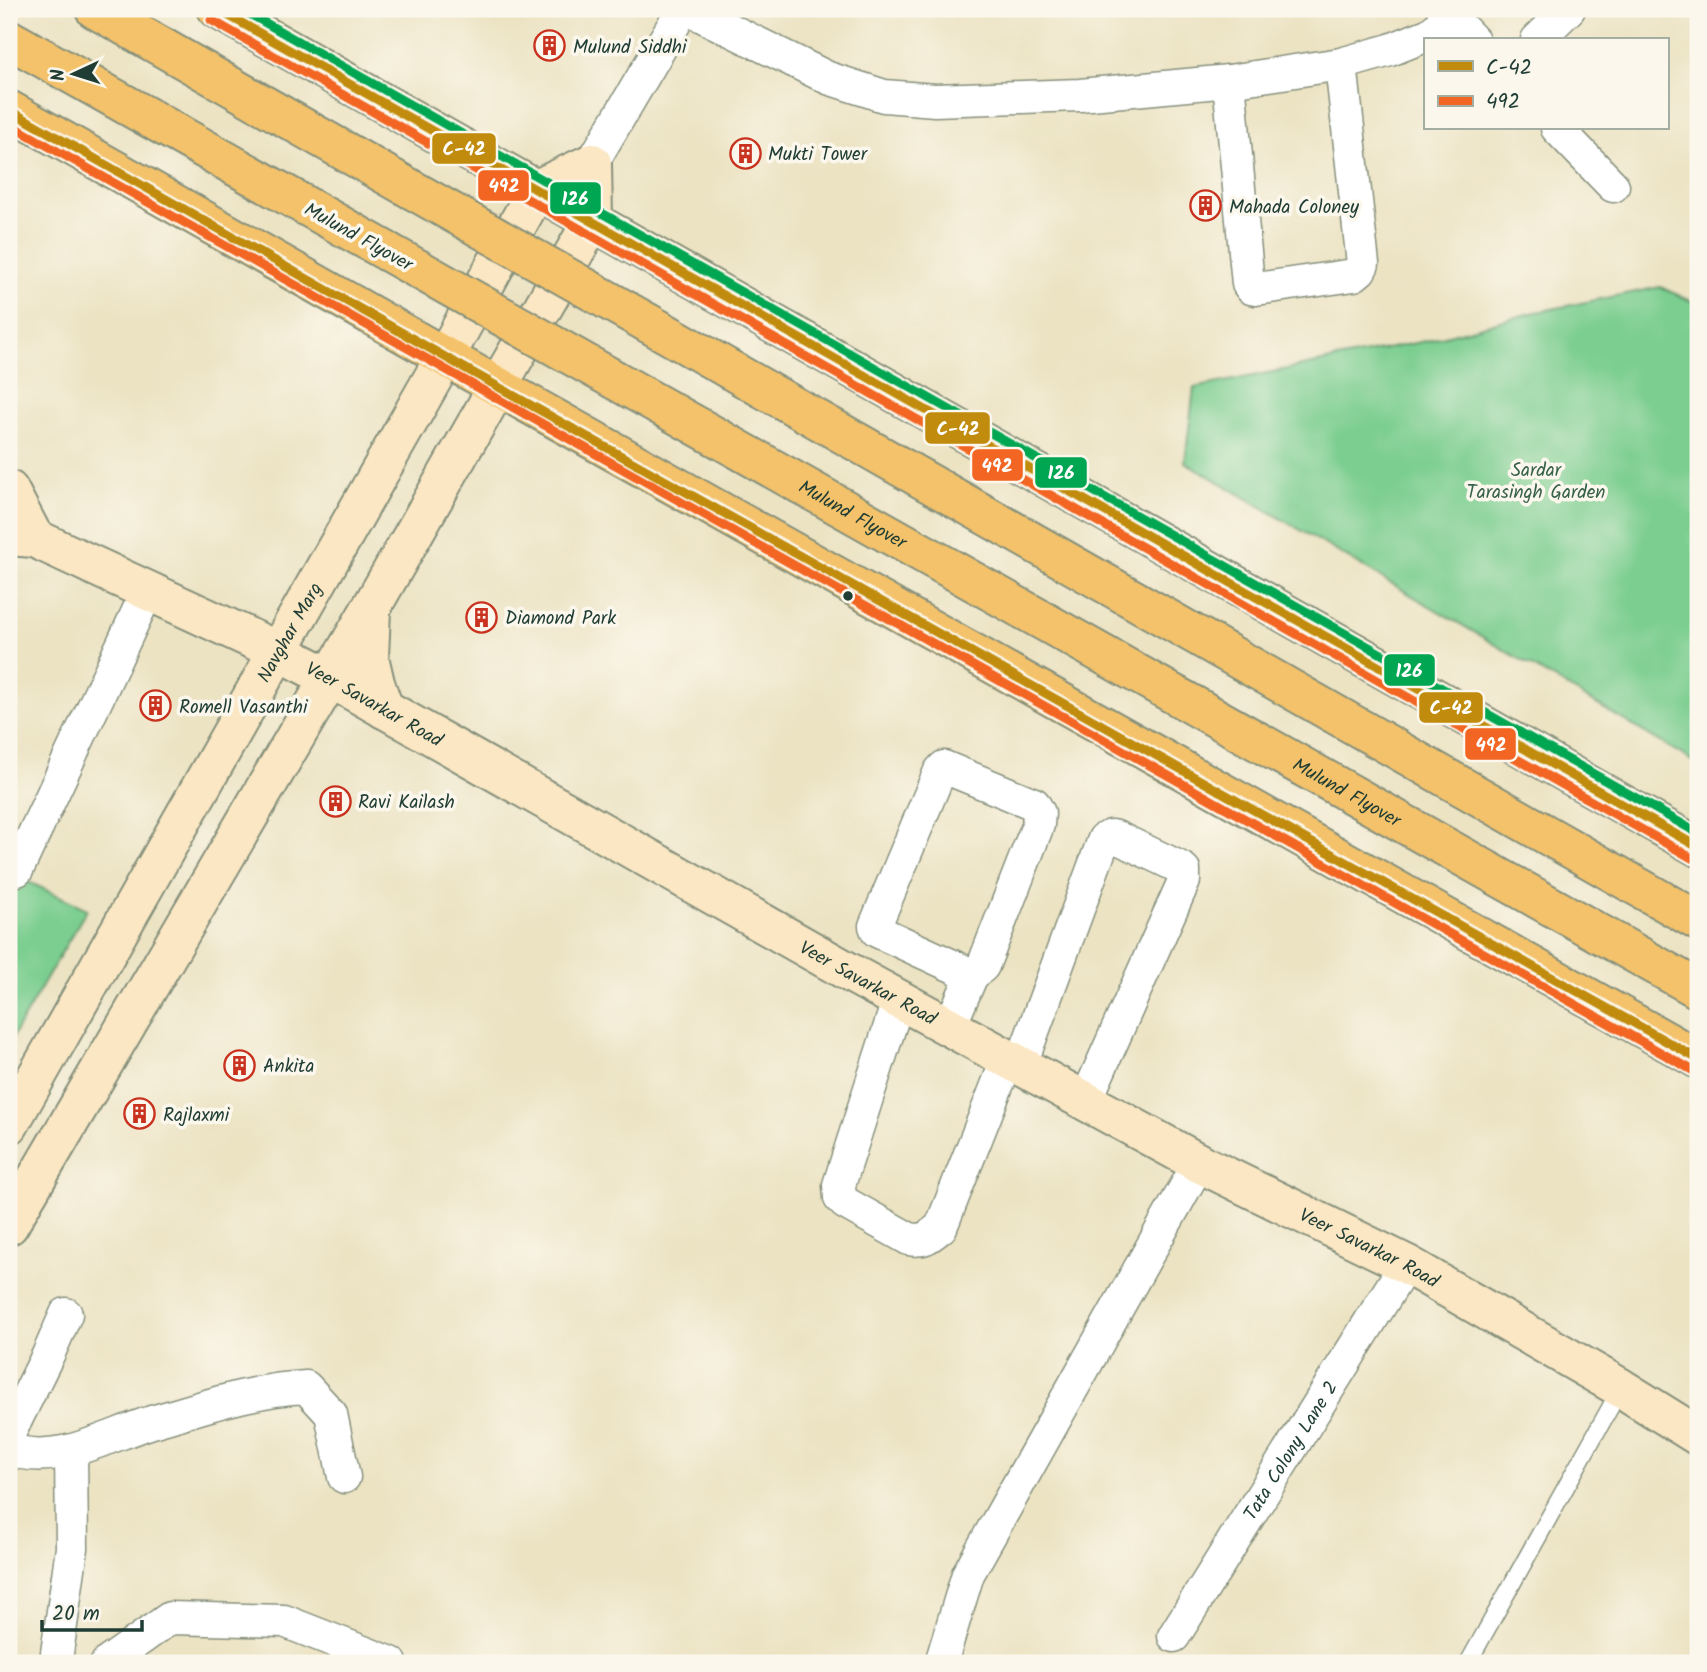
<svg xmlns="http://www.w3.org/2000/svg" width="1707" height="1672" font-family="Kalam,sans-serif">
<rect width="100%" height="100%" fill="#fbf7ec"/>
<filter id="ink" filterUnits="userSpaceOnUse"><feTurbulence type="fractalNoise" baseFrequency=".0143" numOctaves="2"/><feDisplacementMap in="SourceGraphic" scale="14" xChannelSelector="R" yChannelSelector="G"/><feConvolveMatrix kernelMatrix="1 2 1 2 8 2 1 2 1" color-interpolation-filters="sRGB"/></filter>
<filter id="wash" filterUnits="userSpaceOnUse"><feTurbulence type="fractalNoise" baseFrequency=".00686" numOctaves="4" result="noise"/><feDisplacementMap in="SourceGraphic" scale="28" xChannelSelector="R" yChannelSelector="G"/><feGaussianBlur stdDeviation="1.57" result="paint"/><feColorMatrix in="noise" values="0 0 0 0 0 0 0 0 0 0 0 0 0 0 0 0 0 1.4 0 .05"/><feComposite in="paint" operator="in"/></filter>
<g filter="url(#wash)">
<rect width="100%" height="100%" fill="#ece3c3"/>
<!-- green -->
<g fill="#7bce90" stroke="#4d8662" stroke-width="2">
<polygon points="1660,287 1698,304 1698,578 1695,588 1698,631 1698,764 1185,462 1194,388 1430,340 1527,314"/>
<polygon points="9,873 87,909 9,1043"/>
</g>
</g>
<g filter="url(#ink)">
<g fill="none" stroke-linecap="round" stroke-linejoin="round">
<defs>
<polyline id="lane" points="1468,1663 1621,1388"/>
<g id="street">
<polyline points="688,9 828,78 884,96 935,100 1080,95 1229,81 1341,64 1390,50 1430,34 1451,17 1443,9"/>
<polyline points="1451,17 1473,40"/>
<polyline points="1537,40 1569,9"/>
<polyline points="1229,81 1248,284 1251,288 1256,289 1354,275 1360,270 1363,264 1341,64"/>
<polyline points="1557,128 1613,186"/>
<polyline points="592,163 683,9"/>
<polygon points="944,767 1034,804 1039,813 1038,825 983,966 972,975 877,931 875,926 940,771"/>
<polyline points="17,870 148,590"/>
<path d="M899,998l-60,187 1,13 5,5 64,36c15,3 21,-3 32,-12l67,-169"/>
<polyline points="950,1026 972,975"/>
<polyline points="1021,1064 1104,839 1111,836 1116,837 1181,868 1184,870 1184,881 1086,1100"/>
<polyline points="9,1434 48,1355 66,1314"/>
<path d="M9,1449c49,19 102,-16 150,-29 47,-14 98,-31 147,-33l25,27 13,63"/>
<path id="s1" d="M1174,1636l232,-372"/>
<polyline points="57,1653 72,1548 71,1451"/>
<polyline points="107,1663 170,1618 284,1621 391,1663"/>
<polyline points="941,1663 968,1574 1199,1163"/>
</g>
<g id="secondary">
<polyline points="9,490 34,538"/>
<path id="s2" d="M9,536l25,2 244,113 52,27 526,298 343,187 207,101 215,124 77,48"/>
<polyline points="371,610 369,657 375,683 384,709"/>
<path id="s3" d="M9,1125l436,-768 92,-168 55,-26 1,57 -222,388 -362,617"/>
</g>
<g id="highway">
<polyline points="95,9 411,189"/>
<polyline points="217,9 1698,847"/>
<polyline points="9,39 388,252"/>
<polyline points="9,110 445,357 1698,1059"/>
<polyline points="648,323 1698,921"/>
<path id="s4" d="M615,380l1083,609"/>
</g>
</defs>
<!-- lane casing -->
<use href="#lane" stroke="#86907c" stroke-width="19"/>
<!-- street casing -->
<use href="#street" stroke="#86907c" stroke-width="35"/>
<!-- secondary casing -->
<use href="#secondary" stroke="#86907c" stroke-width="42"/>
<!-- highway casing -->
<use href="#highway" stroke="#86907c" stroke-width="42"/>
<!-- lane -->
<use href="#lane" stroke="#fff" stroke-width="16"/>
<!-- street -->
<use href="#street" stroke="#fff" stroke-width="32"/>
<!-- secondary -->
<use href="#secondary" stroke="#fbe7c3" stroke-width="38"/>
<!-- highway -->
<use href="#highway" stroke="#f4c26a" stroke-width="38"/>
<defs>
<g id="highway-bridge">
<polyline points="411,189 648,323"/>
<polyline points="388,252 615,380"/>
</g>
</defs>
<!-- highway-bridge casing -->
<use href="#highway-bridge" stroke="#86907c" stroke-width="42" stroke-linecap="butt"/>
<!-- highway-bridge -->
<use href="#highway-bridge" stroke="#f4c26a" stroke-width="38"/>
<defs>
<g id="bus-1">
<polyline points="217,9 1698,847"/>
<polyline points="9,110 445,357 1698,1059"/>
</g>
<g id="bus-2">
<polyline points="211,20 1692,858"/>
<polyline points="9,124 1692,1070"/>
</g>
<polyline id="bus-3" points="241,9 1698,833"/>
</defs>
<!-- bus-1 casing -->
<use href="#bus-1" stroke="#fbf7ec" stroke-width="14"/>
<!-- bus-2 casing -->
<use href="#bus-2" stroke="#fbf7ec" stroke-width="14"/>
<!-- bus-3 casing -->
<use href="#bus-3" stroke="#fbf7ec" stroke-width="14"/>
<!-- bus-1 -->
<use href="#bus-1" stroke="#c18c0d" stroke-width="9"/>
<!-- bus-2 -->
<use href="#bus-2" stroke="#f26522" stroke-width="9"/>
<!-- bus-3 -->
<use href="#bus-3" stroke="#00a651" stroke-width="9"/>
</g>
</g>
<!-- icons -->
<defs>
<symbol id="building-ring" viewBox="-11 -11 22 22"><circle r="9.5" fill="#fbf7ec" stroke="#c8321e" stroke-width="1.5"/><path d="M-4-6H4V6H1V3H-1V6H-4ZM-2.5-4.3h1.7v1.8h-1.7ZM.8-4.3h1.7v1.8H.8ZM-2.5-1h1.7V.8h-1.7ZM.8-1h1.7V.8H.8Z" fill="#c8321e"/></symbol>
</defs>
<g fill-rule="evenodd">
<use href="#building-ring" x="532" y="28" width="35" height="35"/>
<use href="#building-ring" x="728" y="136" width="35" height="35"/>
<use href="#building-ring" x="1188" y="188" width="35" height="35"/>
<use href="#building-ring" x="464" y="600" width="35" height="35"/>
<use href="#building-ring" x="138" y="688" width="35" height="35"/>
<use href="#building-ring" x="318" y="784" width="35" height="35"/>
<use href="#building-ring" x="222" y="1048" width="35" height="35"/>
<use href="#building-ring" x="122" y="1096" width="35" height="35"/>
</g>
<!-- markers -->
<circle fill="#1f3d34" stroke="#fbf7ec" stroke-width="2.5" cx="848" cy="596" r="6"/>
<g text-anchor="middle" stroke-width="7" stroke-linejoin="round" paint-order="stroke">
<!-- poi labels -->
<g font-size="19" fill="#1f3d34" stroke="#fbf7ec" text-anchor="start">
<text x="573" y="53">Mulund Siddhi</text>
<text x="768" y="160">Mukti Tower</text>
<text x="1229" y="213">Mahada Coloney</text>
<text x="505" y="624">Diamond Park</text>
<text x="179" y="713">Romell Vasanthi</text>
<text x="358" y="808">Ravi Kailash</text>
<text x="263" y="1072">Ankita</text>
<text x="163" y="1121">Rajlaxmi</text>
</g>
<!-- street labels -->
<g font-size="19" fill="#1f3d34" stroke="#fbf7ec">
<text transform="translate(359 236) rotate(29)" y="7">Mulund Flyover</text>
<text dy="7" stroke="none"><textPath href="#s4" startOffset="273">Mulund Flyover</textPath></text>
<text dy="7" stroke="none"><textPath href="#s3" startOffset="567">Navghar Marg</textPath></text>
<text dy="7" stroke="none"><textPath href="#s2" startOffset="404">Veer Savarkar Road</textPath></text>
<text dy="7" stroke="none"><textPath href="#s4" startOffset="840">Mulund Flyover</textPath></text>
<text dy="7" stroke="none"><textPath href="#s2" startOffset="971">Veer Savarkar Road</textPath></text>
<text dy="7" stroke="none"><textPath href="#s2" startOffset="1538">Veer Savarkar Road</textPath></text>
<text dy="7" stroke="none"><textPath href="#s1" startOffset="219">Tata Colony Lane 2</textPath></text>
</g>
<!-- park labels -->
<g font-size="19" fill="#36614b" stroke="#fbf7ec">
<text x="1536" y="476">Sardar<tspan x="1536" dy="22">Tarasingh Garden</tspan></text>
</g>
</g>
<g stroke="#fbf7ec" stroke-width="2.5">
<rect x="431" y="132" width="66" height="33" rx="7" fill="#c18c0d"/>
<rect x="477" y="169" width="53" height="33" rx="7" fill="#f26522"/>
<rect x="549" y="181" width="53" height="34" rx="7" fill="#00a651"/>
<rect x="924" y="411" width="67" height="34" rx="7" fill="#c18c0d"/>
<rect x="971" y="448" width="53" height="34" rx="7" fill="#f26522"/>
<rect x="1034" y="456" width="54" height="33" rx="7" fill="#00a651"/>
<rect x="1383" y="653" width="53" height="34" rx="7" fill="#00a651"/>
<rect x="1418" y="691" width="66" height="33" rx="7" fill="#c18c0d"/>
<rect x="1464" y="727" width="53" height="34" rx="7" fill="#f26522"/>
</g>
<g font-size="19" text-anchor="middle" font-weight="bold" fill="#fff">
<text x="464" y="155">C-42</text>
<text x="504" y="192">492</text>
<text x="575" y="205">126</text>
<text x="958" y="435">C-42</text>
<text x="997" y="472">492</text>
<text x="1061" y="479">126</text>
<text x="1409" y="677">126</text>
<text x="1451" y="714">C-42</text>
<text x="1491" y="751">492</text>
</g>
<!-- margin -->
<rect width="1707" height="1672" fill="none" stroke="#fbf7ec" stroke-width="35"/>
<!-- legend -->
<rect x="1424" y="38" width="245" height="91" fill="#fbf7ec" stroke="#a3ada2" stroke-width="2"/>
<rect x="1438" y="61" width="35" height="10" fill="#c18c0d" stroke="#a3ada2" stroke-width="2"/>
<text x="1486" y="74" font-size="21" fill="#1f3d34">C-42</text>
<rect x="1438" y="96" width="35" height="10" fill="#f26522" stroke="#a3ada2" stroke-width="2"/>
<text x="1486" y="108" font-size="21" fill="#1f3d34">492</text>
<!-- north arrow -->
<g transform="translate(74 74) rotate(266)" stroke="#fbf7ec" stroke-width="5" paint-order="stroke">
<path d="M0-5L12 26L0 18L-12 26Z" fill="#1f3d34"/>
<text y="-10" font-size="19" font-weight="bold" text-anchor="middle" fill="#1f3d34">N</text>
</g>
<!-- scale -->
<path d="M42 1620v10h100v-10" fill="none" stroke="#1f3d34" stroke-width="3.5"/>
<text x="52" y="1620" font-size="21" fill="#1f3d34" stroke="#fbf7ec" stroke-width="5" paint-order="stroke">20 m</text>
</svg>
